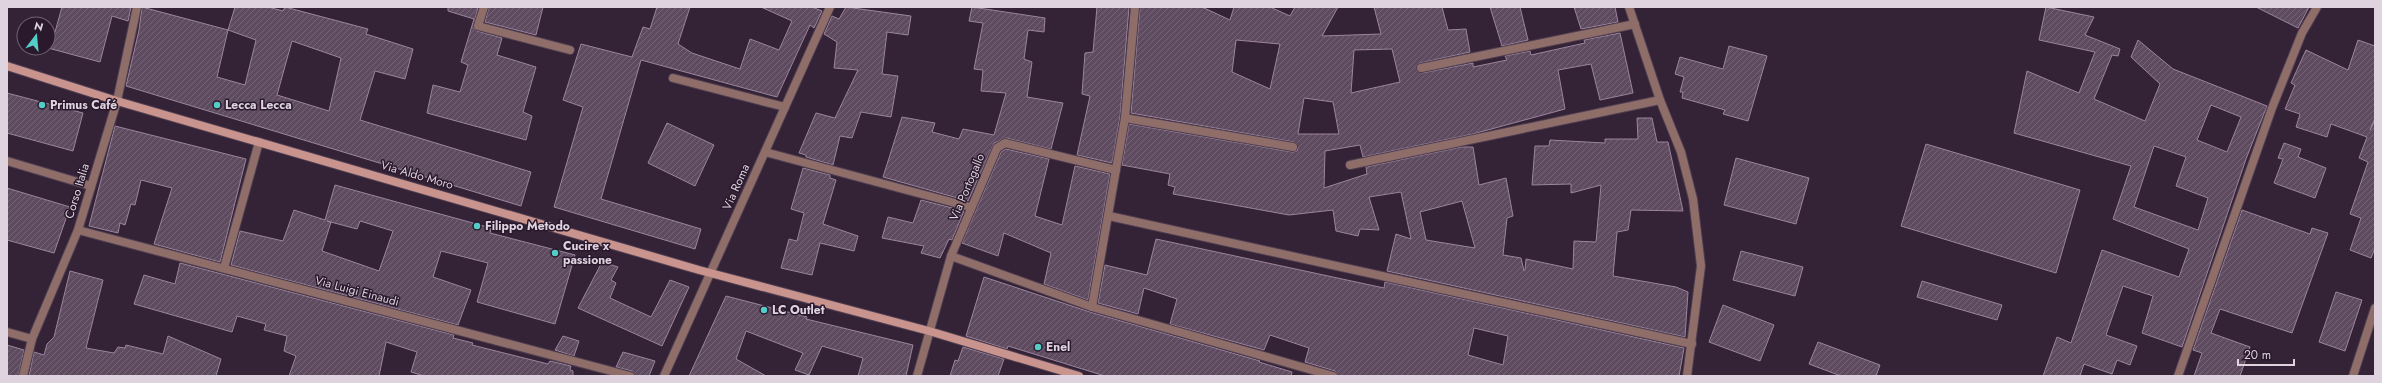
<svg xmlns="http://www.w3.org/2000/svg" width="2382" height="383" font-family="Jost,sans-serif">
<defs>
<pattern id="building-hatch" width="6" height="6" patternUnits="userSpaceOnUse"><rect width="6" height="6" fill="#5e4b60"/><path d="M-1 1l2-2M0 6l6-6M5 7l2-2" fill="none" stroke="#756476"/></pattern>
</defs>
<rect width="100%" height="100%" fill="#342236"/>
<!-- building -->
<g fill="url(#building-hatch)" stroke="#9b859d" fill-rule="evenodd">
<polygon points="62,7 131,7 128,21 112,16 100,62 48,48 48,30 55,32"/>
<path d="M142,7l86,23 7,-23h33l15,4 2,-4 83,22 -2,5 47,15 -8,30 -30,-8 -15,49 171,52 -10,34 -395,-120 13,-56zM228,30l28,10 -11,45 -28,-8zM292,41l49,17 -12,53 -52,-16z"/>
<polygon points="448,7 478,7 473,28 477,31 502,38 497,55 536,67 523,112 532,116 526,140 427,113 433,85 460,92 468,65 461,62 474,19 448,11"/>
<polygon points="489,7 543,7 536,35 485,22"/>
<polygon points="657,7 690,7 678,44 692,53 740,69 750,39 779,50 792,21 761,7 812,7 822,11 814,28 810,25 777,97 641,60 601,199 701,229 695,249 554,207 583,107 563,100 581,44 632,57 643,27 650,29"/>
<polygon points="846,7 911,16 908,35 887,32 882,74 898,76 891,117 861,112 852,138 840,136 833,165 806,157 806,155 799,153 816,113 835,118 858,70 834,68 837,42 824,34 832,16 839,19"/>
<polygon points="972,7 1045,18 1044,32 1028,30 1024,59 1032,62 1027,97 1063,103 1051,149 1006,138 994,143 968,201 883,177 902,117 935,123 932,132 959,139 963,129 994,135 1006,93 981,91 983,70 974,69 983,23 969,21"/>
<polygon points="1097,7 1129,7 1120,117 1112,163 1077,155 1090,96 1082,94 1085,53 1093,52"/>
<path d="M1140,7h62l28,13 4,-13h36l20,9 5,-9h43l-16,29 59,-2 -7,-27h68l6,23 18,-1 4,23 -50,11 -4,6 6,4 51,-10v4l34,-7 -2,-4 25,-5 1,4 54,-12 -1,-3 36,-7 13,60 -33,7 -9,-36 -33,6 7,39 -92,25 -110,23 -3,-12 -35,6 -1,37 43,-14 -1,-7 95,-20h12l6,38 27,-7 7,38 -6,2 -4,37 18,3 3,13 1,-1 1,-11 47,10 1,-28 22,1 5,-57 -30,8v-9l-39,1 3,-39h14l1,-6 55,3v-4h33l-1,-21h15l5,24h11l15,69 -52,-1 -3,20 -11,2 -4,44 63,11 12,5 -3,45 -298,-66 9,-37 15,5 -10,-47 -32,5 10,33 -19,-1 -2,7 -22,-5 -3,-21 -44,5 -116,-21 2,-7 -7,-2 2,-11 -48,-9 7,-41 163,28 5,-1 1,-3 -4,-6 -163,-29zM1236,40l44,4 -10,45 -38,-17zM1392,49l8,33 -49,11 3,-43zM1304,98l29,4 6,32h-41zM1462,201l13,47 -49,-8 -6,-28z"/>
<polygon points="1490,7 1520,7 1528,40 1502,46"/>
<polygon points="1574,7 1615,7 1618,22 1581,29"/>
<path d="M2046,7l48,10 -9,18 35,14 -2,7 -6,-1 -18,44 51,22 15,-37 -29,-27 7,-17 35,29 94,37 -21,53 -64,188 -40,-14 11,-37 -30,-10 -17,49 31,11 -7,19 -13,-5 -5,14 -28,-10 -4,12h-37l14,-39 14,6 31,-93 77,27 10,-28 -76,-30 18,-53 -117,-33 13,-62 52,22 16,-41 -56,-12zM2211,105l30,12 -14,35 -30,-12zM2154,146l32,11 -10,29 32,12 -10,32 -64,-23z"/>
<polygon points="2256,7 2309,7 2298,28"/>
<polygon points="2358,40 2375,46 2375,118 2370,130 2375,120 2375,248 2371,258 2350,250 2361,218 2350,214 2368,162 2359,158 2367,137 2331,124 2327,137 2296,127 2300,114 2285,109 2295,85 2291,83 2306,50 2348,70"/>
<polygon points="1729,46 1767,56 1748,121 1723,114 1725,110 1682,98 1683,92 1680,92 1684,77 1675,74 1680,57 1723,69"/>
<polygon points="7,93 83,113 73,151 7,133"/>
<polygon points="667,123 714,145 695,186 648,163"/>
<polygon points="115,126 246,159 220,262 154,244 172,188 141,180 135,205 131,204 125,225 120,223 118,233 89,226"/>
<polygon points="2284,143 2301,149 2298,157 2326,168 2315,198 2274,183 2283,159 2278,158"/>
<polygon points="1926,144 2080,190 2056,273 1901,226"/>
<polygon points="1006,149 1049,159 1035,216 1062,225 1075,166 1110,174 1088,300 1044,284 1051,253 1004,233 998,256 962,243 1001,152"/>
<polygon points="1736,158 1809,178 1796,224 1724,205"/>
<polygon points="803,168 830,175 830,178 836,180 823,224 858,236 854,251 820,243 812,275 781,268 789,239 797,241 804,213 791,209"/>
<path d="M335,185l156,43 -1,5 85,22 -20,69 -78,-22 11,-39 -47,-12 -8,26 38,13 -13,35 -227,-60 9,-34 43,10 11,-31 31,10zM327,221l30,8 3,-8 33,10 -14,40 -57,-20 9,-29z"/>
<polygon points="7,188 70,207 54,253 7,240"/>
<polygon points="921,200 964,211 952,240 949,239 940,258 921,253 924,246 882,238 888,217 913,223"/>
<polygon points="2242,210 2310,234 2312,228 2328,233 2292,333 2220,309 2211,333 2250,347 2240,376 2194,376 2202,353 2193,350"/>
<path d="M1156,239l228,49 1,-6 299,66 -5,28h-341l-3,-5 -30,-9 4,-14 -39,-13 -6,15 -94,-26 7,-25 -33,-11 -6,26 -40,-11 7,-38 42,10zM1474,328l34,8 -5,29 -35,-10z"/>
<polygon points="1741,251 1803,267 1795,296 1733,280"/>
<polygon points="602,262 618,267 611,280 616,283 610,298 651,317 670,280 689,287 662,346 578,308"/>
<polygon points="180,263 454,335 453,338 473,343 472,345 548,364 550,361 571,366 570,370 573,371 573,376 424,376 411,372 417,352 386,342 379,376 289,376 296,356 284,351 287,336 264,330 266,324 237,316 232,332 134,304 144,275 175,284"/>
<polygon points="70,271 103,280 86,348 114,353 118,347 125,348 126,345 163,354 168,336 221,359 216,376 29,376 34,352 44,355 47,344 54,337"/>
<polygon points="984,277 1090,312 1260,361 1259,362 1292,372 1291,376 1105,376 1008,346 1007,349 966,336"/>
<polygon points="1922,281 2002,305 1997,320 1917,297"/>
<polygon points="2336,292 2362,300 2345,351 2319,342"/>
<polygon points="726,296 807,317 806,319 913,345 906,376 858,376 863,358 822,346 809,375 795,370 803,353 746,331 736,359 766,376 689,376"/>
<polygon points="1723,305 1774,325 1760,361 1709,342"/>
<polygon points="563,336 579,341 574,356 555,350"/>
<polygon points="1818,342 1880,365 1876,376 1841,376 1809,364"/>
<polygon points="7,345 24,350 18,376 7,376"/>
<polygon points="963,347 1004,359 998,376 950,376 955,360 958,361"/>
<polygon points="623,352 655,361 649,376 635,376 632,371 616,367"/>
</g>
<g fill="none" stroke-linecap="round" stroke-linejoin="round">
<defs>
<g id="street">
<polyline points="484,7 478,26 570,50"/>
<polyline points="1629,7 1660,100 1681,152 1693,199 1701,266 1687,376"/>
<polyline points="1421,68 1635,24"/>
<polyline points="673,78 785,107"/>
<polyline points="1125,118 1293,147"/>
<polyline points="765,152 970,207"/>
<polyline points="7,161 91,186"/>
<polyline points="1350,165 1660,100"/>
<polyline points="1109,216 1692,344"/>
<polyline points="78,230 630,376"/>
<polyline points="951,256 1092,307 1333,376"/>
<polyline points="224,268 259,142"/>
<polyline points="1092,307 1125,118 1135,7"/>
<polyline points="7,332 32,339"/>
<polyline points="23,376 32,339 78,230 117,101 137,7"/>
<polyline points="664,376 830,7"/>
<polyline points="917,376 951,256 997,148 1005,143 1116,170"/>
<polyline points="2178,376 2272,108 2302,33 2317,7"/>
<polyline points="2353,376 2375,308"/>
</g>
<polyline id="secondary" points="7,66 117,101 699,270 929,331 1079,376"/>
</defs>
<!-- street casing -->
<use href="#street" stroke="#4f3e51" stroke-width="10"/>
<!-- secondary casing -->
<use href="#secondary" stroke="#4f3e51" stroke-width="10"/>
<!-- street -->
<use href="#street" stroke="#8f6e69" stroke-width="8"/>
<!-- secondary -->
<use href="#secondary" stroke="#c9948d" stroke-width="8"/>
</g>
<!-- markers -->
<g fill="#54cdc7" stroke="#2a192c" stroke-width="1.5">
<circle cx="42" cy="105" r="4"/>
<circle cx="217" cy="105" r="4"/>
<circle cx="477" cy="226" r="4"/>
<circle cx="555" cy="253" r="4"/>
<circle cx="764" cy="310" r="4"/>
<circle cx="1038" cy="347" r="4"/>
</g>
<g text-anchor="middle" stroke-width="3" stroke-linejoin="round" paint-order="stroke">
<!-- poi labels -->
<g font-size="12" font-weight="bold" fill="#ded3df" stroke="#2a192c" text-anchor="start">
<text x="50" y="109">Primus Café</text>
<text x="225" y="109">Lecca Lecca</text>
<text x="485" y="230">Filippo Metodo</text>
<text x="563" y="250">Cucire x<tspan x="563" dy="14">passione</tspan></text>
<text x="772" y="314">LC Outlet</text>
<text x="1046" y="351">Enel</text>
</g>
<!-- street labels -->
<g font-size="12" fill="#ded3df" stroke="#2a192c">
<text transform="translate(417 175) rotate(16)" y="4">Via Aldo Moro</text>
<text transform="translate(736 187) rotate(-66)" y="4">Via Roma</text>
<text transform="translate(967 187) rotate(-67)" y="4">Via Portogallo</text>
<text transform="translate(77 191) rotate(-73)" y="4">Corso Italia</text>
<text transform="translate(357 291) rotate(15)" y="4">Via Luigi Einaudi</text>
</g>
</g>
<!-- border -->
<rect width="2382" height="383" fill="none" stroke="#ded3df" stroke-width="16"/>
<!-- north arrow -->
<g transform="translate(36 36) rotate(16)"><circle r="19" fill="#2a192c" stroke="#726374"/>
<path d="M0-3L7 15L0 10L-7 15Z" fill="#54cdc7"/>
<text y="-6" font-size="11" font-weight="bold" text-anchor="middle" fill="#ded3df">N</text>
</g>
<!-- scale -->
<path d="M2238 359v6h56v-6" fill="none" stroke="#ded3df" stroke-width="2"/>
<text x="2244" y="359" font-size="12" fill="#ded3df" stroke="#2a192c" stroke-width="3" paint-order="stroke">20 m</text>
</svg>
